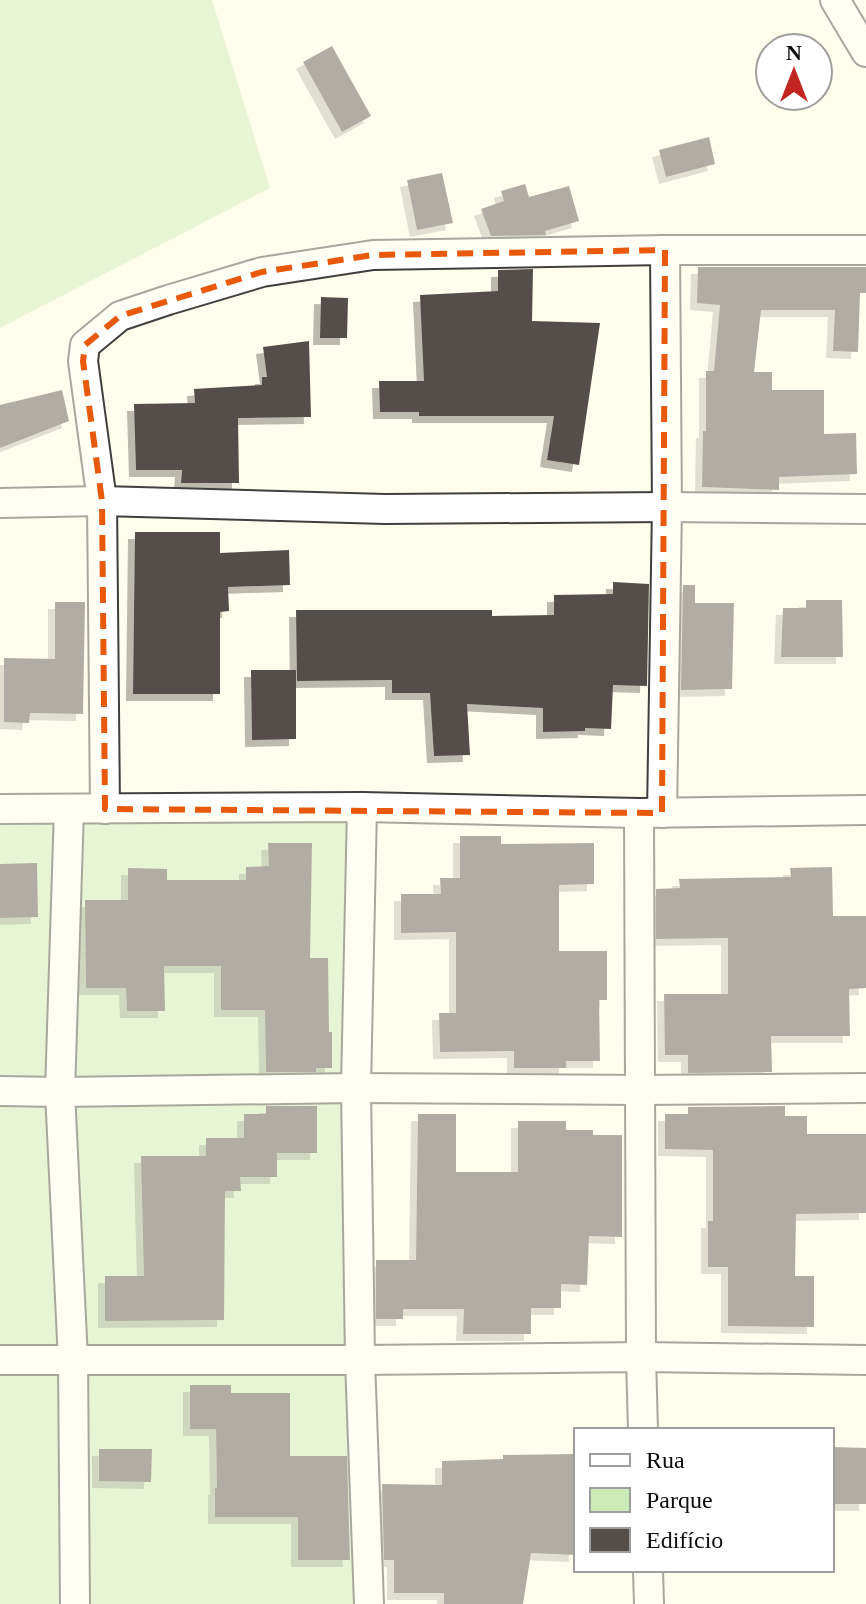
<svg xmlns="http://www.w3.org/2000/svg" width="866" height="1604" font-family="Georgia,serif">
<defs>
<filter id="shadow"><feDropShadow dx="-7" dy="7" stdDeviation="0" flood-color="#0004"/></filter>
</defs>
<rect width="100%" height="100%" fill="#fffdec"/>
<!-- green -->
<g fill="#cceab5">
<polygon points="0,0 212,0 270,188 0,328"/>
<polygon points="351,813 369,1604 0,1604 0,824"/>
</g>
<!-- building -->
<g fill="#554e48" filter="url(#shadow)">
<polygon points="332,46 371,116 342,132 303,62"/>
<polygon points="709,137 715,164 666,177 659,150"/>
<polygon points="442,173 453,223 417,230 407,180"/>
<polygon points="525,184 529,197 569,186 579,221 545,231 546,235 491,236 481,209 504,201 501,191"/>
<polygon points="698,267 866,267 866,293 860,293 858,352 833,351 835,310 761,310 754,372 772,372 772,390 824,390 824,434 856,433 857,474 779,477 779,490 702,487 703,431 706,431 706,371 714,371 720,305 697,303"/>
<polygon points="533,269 532,321 600,323 579,465 547,460 554,416 419,416 419,412 380,412 379,381 424,381 420,295 498,291 498,270"/>
<polygon points="321,297 348,298 347,338 320,338"/>
<polygon points="309,341 311,417 238,418 239,483 181,483 182,470 136,470 134,404 195,403 194,389 262,385 262,377 267,377 263,347"/>
<polygon points="62,390 69,421 0,448 0,405"/>
<polygon points="135,532 220,532 220,553 289,550 290,585 228,587 229,611 220,612 220,694 133,694"/>
<polygon points="613,582 649,584 647,686 613,685 611,729 585,728 585,731 543,732 543,708 467,704 470,755 434,756 430,693 392,693 392,680 297,681 296,610 492,610 492,616 554,615 554,595 613,594"/>
<polygon points="683,585 695,585 695,603 734,603 732,689 681,690"/>
<polygon points="806,600 842,600 843,657 781,657 783,608 806,608"/>
<polygon points="55,602 85,602 83,714 30,713 29,723 4,722 4,658 55,659"/>
<polygon points="251,670 296,670 296,739 252,740"/>
<polygon points="460,836 501,836 501,844 594,843 594,884 559,885 559,951 607,951 607,1000 599,1000 600,1061 566,1061 566,1068 514,1068 514,1051 440,1052 439,1013 456,1013 456,932 401,933 401,894 441,894 440,878 460,878"/>
<polygon points="268,843 312,843 310,958 328,958 329,1032 332,1032 332,1068 316,1068 316,1072 266,1072 265,1010 221,1010 221,966 164,966 165,1011 127,1011 126,988 86,988 85,900 128,900 128,868 167,869 167,880 246,880 246,867 269,866"/>
<polygon points="37,863 38,917 0,918 0,864"/>
<polygon points="832,867 833,916 866,916 866,988 849,989 850,1036 771,1036 772,1072 688,1073 688,1055 665,1055 664,994 728,994 728,938 656,939 656,889 680,888 679,879 791,877 790,868"/>
<polygon points="266,1106 317,1106 317,1153 277,1153 277,1177 240,1177 241,1191 225,1191 224,1320 105,1321 105,1276 144,1276 141,1156 206,1156 206,1138 244,1138 244,1114 266,1114"/>
<polygon points="785,1106 785,1116 807,1116 807,1134 866,1134 866,1213 796,1214 795,1276 814,1276 814,1327 728,1326 728,1267 708,1267 708,1221 713,1221 713,1150 665,1149 665,1114 688,1114 688,1107"/>
<polygon points="418,1114 456,1114 456,1172 518,1172 518,1121 566,1121 566,1130 593,1130 593,1135 622,1135 622,1237 589,1236 587,1285 561,1284 561,1308 531,1308 531,1334 463,1334 464,1309 403,1309 403,1319 376,1319 376,1260 416,1260"/>
<polygon points="190,1385 231,1385 231,1393 290,1393 290,1456 347,1456 350,1560 298,1560 298,1517 215,1517 215,1488 217,1488 216,1429 190,1429"/>
<polygon points="832,1447 866,1448 866,1504 835,1504 835,1480 832,1480"/>
<polygon points="99,1449 152,1449 151,1482 99,1481"/>
<polygon points="576,1454 576,1555 531,1553 523,1604 444,1604 444,1593 394,1593 394,1560 384,1560 382,1484 442,1485 442,1461 503,1459 503,1455"/>
</g>
<g fill="none" stroke-linecap="round" stroke-linejoin="round">
<defs>
<g id="street">
<polyline points="835,0 866,52"/>
<polyline points="0,503 102,501 385,509 667,507 866,509"/>
<polyline points="362,807 356,1088 360,1360 369,1604"/>
<polyline points="0,809 362,807 639,813 866,810"/>
<polyline points="69,809 60,1092 73,1360 75,1604"/>
<polyline points="105,809 102,501 83,361 85,345 120,316 168,300 262,272 373,255 665,250 866,250"/>
<polyline points="639,813 641,1357 643,1430"/>
<polyline points="662,813 667,507 665,250"/>
<polyline points="0,1091 60,1092 356,1088 639,1090 866,1088"/>
<polyline points="0,1360 360,1360 641,1357 866,1360"/>
<polyline points="648,1570 649,1604"/>
</g>
</defs>
<!-- street casing -->
<use href="#street" stroke="#3f3f3f" stroke-width="32"/>
<!-- street -->
<use href="#street" stroke="#fff" stroke-width="28"/>
</g>
<!-- marked area -->
<path d="M0 0H866V1604H0ZM665,250l-3,563 -557,-4 -3,-308 -19,-140 2,-16 35,-29 142,-44 111,-17z" fill="#fffdec" fill-opacity=".55" fill-rule="evenodd"/>
<path fill="none" stroke="#e8590c" stroke-width="6" stroke-dasharray="16 10" stroke-linejoin="round" d="M665,250l-3,563 -557,-4 -3,-308 -19,-140 2,-16 35,-29 142,-44 111,-17z"/>
<!-- legend -->
<rect x="574" y="1428" width="260" height="144" fill="#ffffff" stroke="#9e9e9e" stroke-width="2"/>
<rect x="590" y="1454" width="40" height="12" fill="#ffffff" stroke="#9e9e9e" stroke-width="2"/>
<text x="646" y="1468" font-size="24" fill="#0c0c0c">Rua</text>
<rect x="590" y="1488" width="40" height="24" fill="#cceab5" stroke="#9e9e9e" stroke-width="2"/>
<text x="646" y="1508" font-size="24" fill="#0c0c0c">Parque</text>
<rect x="590" y="1528" width="40" height="24" fill="#554e48" stroke="#9e9e9e" stroke-width="2"/>
<text x="646" y="1548" font-size="24" fill="#0c0c0c">Edifício</text>
<!-- north arrow -->
<g transform="translate(794 72)"><circle r="38" fill="#ffffff" stroke="#9e9e9e" stroke-width="2"/>
<path d="M0-6L14 30L0 20L-14 30Z" fill="#c12520"/>
<text y="-12" font-size="22" font-weight="bold" text-anchor="middle" fill="#0c0c0c">N</text>
</g>
</svg>
